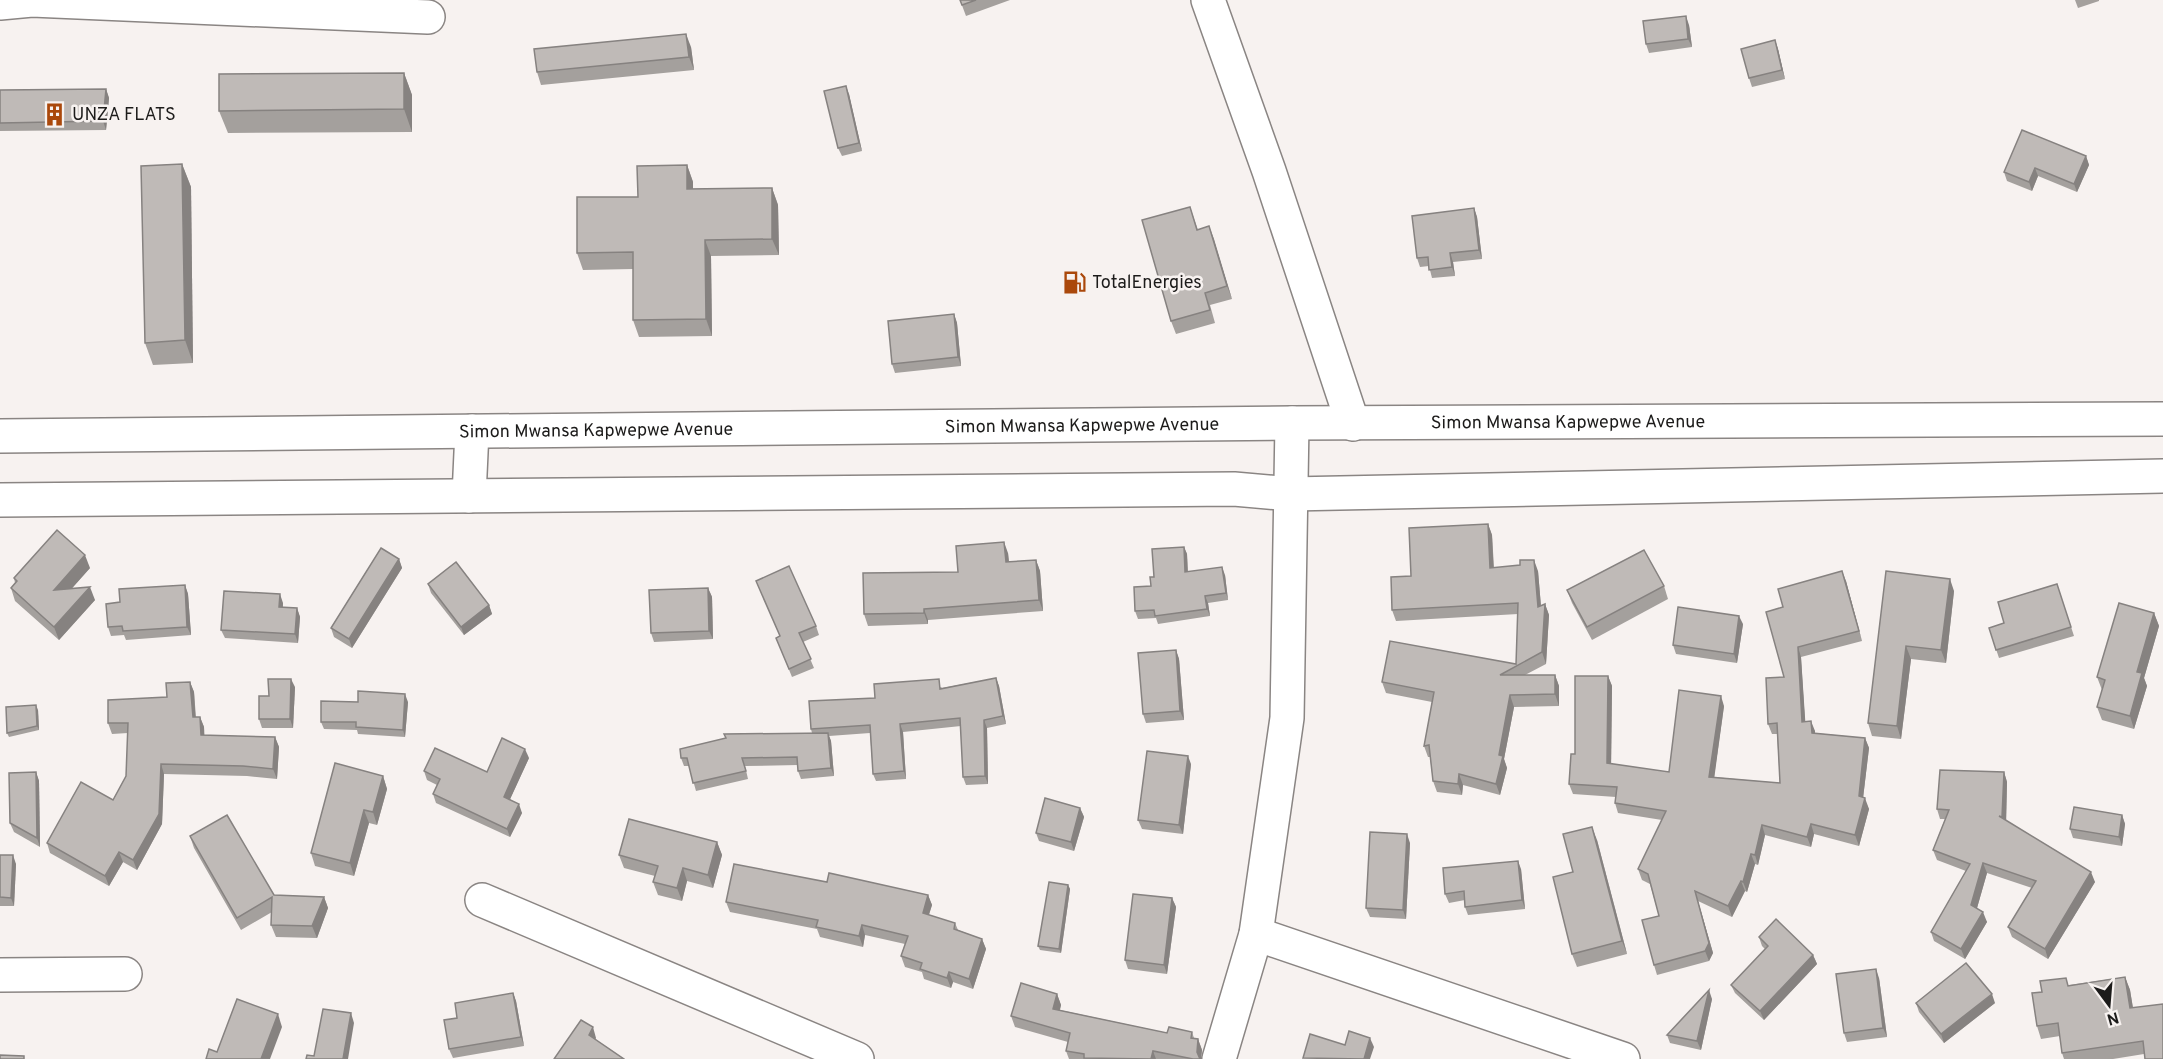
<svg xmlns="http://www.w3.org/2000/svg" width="2163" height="1059" font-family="Overpass,sans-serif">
<rect width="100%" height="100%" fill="#f7f2f0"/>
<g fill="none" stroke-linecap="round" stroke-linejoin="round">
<defs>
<g id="street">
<polyline points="1208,0 1269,171 1353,424"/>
<polyline points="0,3 32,0 428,17"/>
<polyline points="469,496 472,431"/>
<polyline points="0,500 1234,489 1291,494 2163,476"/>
<polyline points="482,900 857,1059"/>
<polyline points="1256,934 1623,1059"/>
<polyline points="0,975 125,974"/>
<polyline points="1219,1059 1256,934 1287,718 1292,423"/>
</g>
<g id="secondary">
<path id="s1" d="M0,436l1292,-13 871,-4"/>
</g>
</defs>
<!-- street casing -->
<use href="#street" stroke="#8a8583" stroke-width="36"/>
<!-- secondary casing -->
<use href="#secondary" stroke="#8a8583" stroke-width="36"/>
<!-- street -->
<use href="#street" stroke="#fff" stroke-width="33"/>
<!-- secondary -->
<use href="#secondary" stroke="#fff" stroke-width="33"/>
</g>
<!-- wall -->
<g fill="#a4a09d">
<polygon points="960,0 1010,0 966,16"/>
<polygon points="2075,0 2099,0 2099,1 2078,8"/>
<polygon points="1689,25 1692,47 1649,53 1646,44"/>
<polygon points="1775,40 1778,49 1785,79 1752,87 1749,78"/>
<polygon points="691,47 694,70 541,85 537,72"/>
<polygon points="404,73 412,95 412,132 228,133 219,111"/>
<polygon points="106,89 109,98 106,130 0,131 0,90"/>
<polygon points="849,94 862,151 842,156 838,148"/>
<polygon points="2086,156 2089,165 2077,192 2038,176 2032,191 2007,181 2004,172"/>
<polygon points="182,164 191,187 193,363 153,365 145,343"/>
<polygon points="687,165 693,182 693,189 772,188 778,205 779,255 711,256 712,336 639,337 633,320 633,269 583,270 577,253 638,197"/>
<polygon points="1190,207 1198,230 1209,226 1232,299 1210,305 1215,323 1176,334 1171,321"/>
<polygon points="1474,208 1477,217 1482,259 1453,262 1455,276 1432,278 1429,266 1420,267 1417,258"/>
<polygon points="954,314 957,323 961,366 895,373 892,364"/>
<polygon points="1488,524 1492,535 1494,567 1538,571 1541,606 1545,604 1549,615 1546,664 1525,675 1555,675 1559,686 1559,706 1514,707 1504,759 1507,768 1500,795 1463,785 1462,795 1437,792 1433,781 1430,757 1428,757 1424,746 1432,702 1386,693 1382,682 1516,664 1518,614 1396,621 1392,610 1411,576"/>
<polygon points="1184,547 1187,554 1188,572 1225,575 1228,600 1208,603 1210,616 1158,624 1156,618 1138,619 1135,611 1151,586 1154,577"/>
<polygon points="1008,553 1009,562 1036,560 1040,571 1043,611 928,620 928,624 868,626 864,614"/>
<polygon points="399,559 402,568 352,648 334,637 331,628"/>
<polygon points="90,568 71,589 95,600 59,640 15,601 11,588 15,583 14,578"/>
<polygon points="1886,571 1954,591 1946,663 1911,659 1901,739 1872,736 1868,723"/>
<polygon points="756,581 816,626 819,635 803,642 814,668 792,677 776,638 780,636"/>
<polygon points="1846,581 1862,641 1801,657 1805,722 1815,731 1815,733 1865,738 1869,748 1863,798 1869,809 1859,846 1814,834 1811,847 1765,835 1758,865 1755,864 1747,892 1745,891 1732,917 1698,901 1713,953 1709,961 1657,975 1654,965 1659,916 1650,884 1642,880 1638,869 1662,820 1618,813 1615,803 1616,797 1573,794 1569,784 1575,754 1608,676 1612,686 1611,764 1669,772 1724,706 1714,777 1780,783 1777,734 1772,734 1768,724 1784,677 1783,607"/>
<polygon points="428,584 489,605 492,614 464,635 431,593"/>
<polygon points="2057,584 2074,636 1999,658 1989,628 2004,623"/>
<polygon points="185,585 188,594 191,635 126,640 124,635 111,636 108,627 120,602"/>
<polygon points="1664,586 1668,599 1592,640 1572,603 1567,590"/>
<polygon points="708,588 712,597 713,639 654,642 651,633"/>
<polygon points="283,603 283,607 297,608 300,617 298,643 225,638 221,630"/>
<polygon points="2154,613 2159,626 2144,678 2147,686 2134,729 2102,720 2097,707 2102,690 2097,677"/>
<polygon points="1743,624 1737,663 1676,654 1673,645"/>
<polygon points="1176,650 1179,659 1184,720 1146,723 1143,714"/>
<polygon points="996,678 999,686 1006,724 987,728 988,784 966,785 963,777 961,726 903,732 906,779 876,781 873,774 870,733 829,736 831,741 834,776 801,779 798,771 798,765 745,766 748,779 696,791 689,766 684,766 681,758 812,733 811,729 941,687 942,688"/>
<polygon points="190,682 194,692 196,717 200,717 204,727 204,735 275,737 279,747 277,779 247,776 164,774 162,824 137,870 123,862 109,886 50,853 47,843 113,800 126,776 128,733 112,734 108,723 167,697"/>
<polygon points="295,687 293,728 262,728 259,719"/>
<polygon points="408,702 405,737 358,734 357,730 324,729 321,722"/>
<polygon points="38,710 39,730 9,737 7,733"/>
<polygon points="529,758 510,799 522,813 510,837 436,803 433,794 437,785 427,780 424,771 487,772"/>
<polygon points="1191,764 1183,834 1142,829 1138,820"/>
<polygon points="36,772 39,781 40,847 14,832 10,823"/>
<polygon points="2004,772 2007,782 2006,821 2095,882 2048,959 2012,937 2008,927 2032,888 1987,873 1977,908 1987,922 1965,959 1934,941 1931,932 1966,871 1937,860 1933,850 1945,819 1940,819 1937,809"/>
<polygon points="383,776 387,789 377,825 369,823 354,876 315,866 311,853"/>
<polygon points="1080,808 1084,817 1074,851 1039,841 1036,833"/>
<polygon points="2122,815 2125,824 2122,846 2073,838 2070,829"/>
<polygon points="190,836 274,895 324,897 328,908 317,938 276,937 271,925 272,912 241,930 194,848"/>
<polygon points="1597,840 1627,954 1577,967 1572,954 1573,872"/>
<polygon points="717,842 722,855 713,888 687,881 682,901 658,895 653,882 655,876 624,868 619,855"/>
<polygon points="1410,843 1406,919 1370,917 1366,908"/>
<polygon points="0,855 16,864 14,906 0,906"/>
<polygon points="1521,869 1525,909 1468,915 1465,907 1465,900 1449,903 1445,894"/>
<polygon points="827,882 928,895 932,905 929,915 955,923 958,930 982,939 986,949 973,989 953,982 951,988 924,979 922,972 905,967 901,956 905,944 865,935 863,947 820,937 817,929 730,912 726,902"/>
<polygon points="1068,885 1070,889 1061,953 1040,950 1038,946"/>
<polygon points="1172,898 1176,907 1167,974 1128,969 1125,960"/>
<polygon points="1759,937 1813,955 1817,964 1764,1020 1735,993 1731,985 1765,949 1762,946"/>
<polygon points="2125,977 2130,990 2133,1008 2163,1004 2144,1054 2113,1059 2064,1059 2062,1053 2060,1036 2041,1039 2037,1026 2042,992 2069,985"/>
<polygon points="1879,978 1887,1037 1847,1042 1844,1033"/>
<polygon points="513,993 516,1001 524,1046 453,1058 449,1049 457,1018"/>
<polygon points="1057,994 1061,1005 1060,1010 1167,1033 1192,1032 1194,1038 1198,1039 1202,1050 1201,1059 1069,1059 1066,1051 1068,1042 1015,1027 1011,1016"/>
<polygon points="1712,999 1701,1050 1670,1043 1667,1035"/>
<polygon points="1916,1003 1995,1003 1944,1043 1919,1012"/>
</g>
<!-- shaded-wall -->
<g fill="#868280">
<polygon points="1686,16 1689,25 1692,47 1688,39"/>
<polygon points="686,34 691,47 694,70 689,57"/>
<polygon points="1775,40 1778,49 1785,79 1782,70"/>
<polygon points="404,73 412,95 412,132 404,109"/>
<polygon points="846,86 849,94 862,151 859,143"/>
<polygon points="106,89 109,98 106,130 103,121"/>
<polygon points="2086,156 2089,165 2077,192 2074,184"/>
<polygon points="182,164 191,187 193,363 185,340"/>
<polygon points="687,165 693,182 693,206 687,189"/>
<polygon points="2035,168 2038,176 2032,191 2029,182"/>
<polygon points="772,188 778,205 779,255 772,239"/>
<polygon points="1474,208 1477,217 1482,259 1479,250"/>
<polygon points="1209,226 1214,239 1232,299 1227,286"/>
<polygon points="705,240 711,256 712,336 706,319"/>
<polygon points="1450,253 1453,262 1455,276 1452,267"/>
<polygon points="954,314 957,323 961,366 958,357"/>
<polygon points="1488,524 1492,535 1494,579 1490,568"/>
<polygon points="1004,542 1008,553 1010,573 1006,562"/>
<polygon points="1184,547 1187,554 1188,580 1185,572"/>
<polygon points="85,555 90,568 59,603 54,590"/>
<polygon points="399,559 402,568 352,648 349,639"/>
<polygon points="1036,560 1040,571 1043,611 1039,600"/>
<polygon points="1534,560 1538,571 1542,619 1538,607"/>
<polygon points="1222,567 1225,575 1228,600 1226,593"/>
<polygon points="1842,571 1846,581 1862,641 1859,631"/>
<polygon points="1950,579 1954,591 1946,663 1941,650"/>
<polygon points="185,585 188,594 191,635 187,627"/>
<polygon points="90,587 95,600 59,640 54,627"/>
<polygon points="708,588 712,597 713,639 709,631"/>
<polygon points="280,594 283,603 282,616 279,607"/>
<polygon points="1205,596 1208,603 1210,616 1207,609"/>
<polygon points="1545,604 1549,615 1546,664 1542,652"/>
<polygon points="489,605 492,614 464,635 461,627"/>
<polygon points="297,608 300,617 298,643 295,634"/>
<polygon points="924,609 928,620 928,624 924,613"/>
<polygon points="2154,613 2159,626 2144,678 2147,686 2134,729 2130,716 2137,672"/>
<polygon points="1739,616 1743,624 1737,663 1734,654"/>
<polygon points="1906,646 1911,659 1901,739 1897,726"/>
<polygon points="1798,647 1801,657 1806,732 1802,722"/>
<polygon points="1176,650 1179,659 1184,720 1180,711"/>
<polygon points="1555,675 1559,686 1559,706 1555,694"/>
<polygon points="1608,676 1612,686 1611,774 1607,763"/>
<polygon points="996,678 999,686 1006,724 1003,716"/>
<polygon points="291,679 295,687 293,728 290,719"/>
<polygon points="190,682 194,692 196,727 193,717"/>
<polygon points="405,694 408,702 405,737 403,730"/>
<polygon points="1510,695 1514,707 1504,759 1507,768 1500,795 1496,784 1499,755"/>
<polygon points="1721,696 1724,706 1713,787 1709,777"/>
<polygon points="36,705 38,710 39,730 37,726"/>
<polygon points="200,717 204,727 205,745 201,735"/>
<polygon points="984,720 987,728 988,784 985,776"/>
<polygon points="1811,721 1815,731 1815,743 1812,733"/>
<polygon points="900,724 903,732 906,779 904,771"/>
<polygon points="828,733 831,741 834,776 831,768"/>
<polygon points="275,737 279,747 277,779 273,769"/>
<polygon points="1865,738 1869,748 1862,807 1859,796"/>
<polygon points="525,749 529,758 507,806 504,797"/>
<polygon points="1188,756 1191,764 1183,834 1179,825"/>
<polygon points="161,764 164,774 162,824 137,870 133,860"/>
<polygon points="36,772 39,781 40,847 37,838"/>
<polygon points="2004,772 2007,782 2006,826 2002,817"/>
<polygon points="1459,774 1463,785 1462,795 1458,784"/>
<polygon points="383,776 387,789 377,825 373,812"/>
<polygon points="1865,798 1869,809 1859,846 1855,835"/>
<polygon points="519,804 522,813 510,837 507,829"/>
<polygon points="1080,808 1084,817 1074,851 1071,842"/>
<polygon points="364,810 369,823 354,876 350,863"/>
<polygon points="2122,815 2125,824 2122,846 2119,837"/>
<polygon points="1811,824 1814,834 1811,847 1807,837"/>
<polygon points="1762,825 1765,835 1758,865 1755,855"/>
<polygon points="1592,827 1597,840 1627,954 1622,941"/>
<polygon points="1407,834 1410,843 1406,919 1403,910"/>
<polygon points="717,842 722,855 713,888 708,875"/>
<polygon points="119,852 123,862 109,886 105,876"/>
<polygon points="1751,854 1755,864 1747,892 1743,882"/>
<polygon points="13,855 16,864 14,906 11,898"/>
<polygon points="1518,861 1521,869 1525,909 1522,900"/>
<polygon points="1983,863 1987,873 1975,915 1971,905"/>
<polygon points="683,868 687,881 682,901 677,888"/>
<polygon points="2091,872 2095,882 2048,959 2045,949"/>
<polygon points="1741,881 1745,891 1732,917 1728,906"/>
<polygon points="1068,885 1070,889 1061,953 1059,949"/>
<polygon points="1695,891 1713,953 1709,961 1705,951"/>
<polygon points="928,895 932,905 926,923 923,913"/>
<polygon points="324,897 328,908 317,938 312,926"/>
<polygon points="1172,898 1176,907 1167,974 1164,965"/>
<polygon points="1983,912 1987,922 1965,959 1961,949"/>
<polygon points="862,925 865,935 863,947 859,936"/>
<polygon points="982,939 986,949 973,989 969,979"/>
<polygon points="1813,955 1817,964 1764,1020 1760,1011"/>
<polygon points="1876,969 1879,978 1887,1037 1883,1028"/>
<polygon points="949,972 953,982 951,988 947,978"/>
<polygon points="2125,977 2130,990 2135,1021 2130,1008"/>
<polygon points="1709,990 1712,999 1701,1050 1697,1041"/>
<polygon points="513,993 516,1001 524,1046 521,1037"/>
<polygon points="1057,994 1061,1005 1057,1020 1053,1009"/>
<polygon points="1992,994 1995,1003 1944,1043 1941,1034"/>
<polygon points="351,1013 354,1023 348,1059 343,1059"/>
<polygon points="278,1014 282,1027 270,1059 261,1059"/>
<polygon points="593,1027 596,1038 593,1045 589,1035"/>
<polygon points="1370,1038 1374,1047 1370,1059 1364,1059"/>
<polygon points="1198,1039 1202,1050 1201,1059 1199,1059 1197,1052"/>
<polygon points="1153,1051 1156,1059 1151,1059"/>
</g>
<!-- building -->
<g fill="#bfbab7" stroke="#868280" stroke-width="1.5">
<polygon points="960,0 976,0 962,5"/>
<polygon points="1686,16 1688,39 1646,44 1643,21"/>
<polygon points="686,34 689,57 537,72 534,49"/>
<polygon points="1775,40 1782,70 1749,78 1741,49"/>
<polygon points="404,73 404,109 219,111 219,74"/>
<polygon points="846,86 859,143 838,148 824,91"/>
<polygon points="106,89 103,121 0,123 0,90"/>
<polygon points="2022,130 2086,156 2074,184 2035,168 2029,182 2004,172"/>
<polygon points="182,164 185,340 145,343 141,166"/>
<polygon points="687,165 687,189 772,188 772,239 705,240 706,319 633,320 633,252 577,253 577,197 638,197 637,166"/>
<polygon points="1190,207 1197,230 1209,226 1227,286 1205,293 1210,310 1171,321 1142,220"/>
<polygon points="1474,208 1479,250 1450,253 1452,267 1429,270 1428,257 1417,258 1412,216"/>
<polygon points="954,314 958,357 892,364 888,321"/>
<polygon points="1488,524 1490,568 1520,565 1520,560 1534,560 1538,607 1545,604 1542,652 1500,675 1555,675 1555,694 1510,695 1499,755 1503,756 1496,784 1459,774 1458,784 1433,781 1429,745 1424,746 1434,692 1382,682 1390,641 1516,664 1518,603 1392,610 1391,577 1411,576 1409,528"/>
<polygon points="57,530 85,555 54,590 90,587 54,627 11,588 17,581 14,578"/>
<polygon points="1004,542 1006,562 1036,560 1039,600 924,609 924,613 864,614 863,573 958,572 956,546"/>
<polygon points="1184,547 1185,572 1222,567 1226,593 1205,596 1207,609 1155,616 1154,610 1135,611 1134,587 1151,586 1150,577 1154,577 1152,549"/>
<polygon points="381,548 399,559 349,639 331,628"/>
<polygon points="1644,550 1664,586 1587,627 1567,590"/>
<polygon points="456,562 489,605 461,627 428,584"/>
<polygon points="789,566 816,626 799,633 811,659 789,669 776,638 780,636 756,581"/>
<polygon points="1842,571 1859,631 1798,647 1802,722 1811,721 1812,733 1865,738 1859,796 1865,798 1855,835 1811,824 1807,837 1762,825 1755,855 1751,854 1743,882 1741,881 1728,906 1695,891 1709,943 1705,951 1654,965 1642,920 1659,916 1648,874 1638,869 1666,811 1615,803 1617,787 1569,784 1571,754 1575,754 1575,676 1608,676 1607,763 1669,772 1679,690 1721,696 1709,777 1780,783 1777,723 1768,724 1766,678 1784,677 1766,612 1783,607 1778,589"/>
<polygon points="1886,571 1950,579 1941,650 1906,646 1897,726 1868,723"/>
<polygon points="2057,584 2071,627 1996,650 1989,628 2004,623 1998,602"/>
<polygon points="185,585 187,627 123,631 122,626 108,627 106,604 120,602 119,589"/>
<polygon points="708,588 709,631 651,633 649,590"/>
<polygon points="224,591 280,594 279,607 297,608 295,634 221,630"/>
<polygon points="2119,603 2154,613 2137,672 2142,673 2130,716 2097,707 2105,680 2097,677"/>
<polygon points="1678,607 1739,616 1734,654 1673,645"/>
<polygon points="1176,650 1180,711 1143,714 1138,653"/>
<polygon points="996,678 1003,716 984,720 985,776 963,777 960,718 900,724 904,771 873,774 870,725 811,729 809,701 875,698 874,684 939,679 940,689"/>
<polygon points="268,679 291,679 290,719 259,719 259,696 269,696"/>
<polygon points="190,682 193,717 200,717 201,735 275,737 273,769 243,766 161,764 159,814 133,860 119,852 105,876 47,843 81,782 113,800 126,776 128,723 108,723 108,700 167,697 166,683"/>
<polygon points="358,691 405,694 403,730 356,727 356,722 321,722 321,701 358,702"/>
<polygon points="36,705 37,726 7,733 6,707"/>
<polygon points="828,733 831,768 798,771 797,757 742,758 746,771 693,783 687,758 681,758 680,749 726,738 724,734"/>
<polygon points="502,738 525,749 504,797 519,804 507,829 433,794 440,779 424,771 435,748 487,772"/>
<polygon points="1147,751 1188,756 1179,825 1138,820"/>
<polygon points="335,763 383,776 373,812 364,810 350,863 311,853"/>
<polygon points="1940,770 2004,772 2002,817 1999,816 2091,872 2045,949 2008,927 2036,881 1983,863 1971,905 1983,912 1961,949 1931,932 1970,864 1933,850 1949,810 1937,809"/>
<polygon points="36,772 37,838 10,823 9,773"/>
<polygon points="1045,798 1080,808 1071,842 1036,833"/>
<polygon points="2074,807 2122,815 2119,837 2070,829"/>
<polygon points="227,815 274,895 324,897 312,926 271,925 272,897 237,918 190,836"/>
<polygon points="629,819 717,842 708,875 683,868 677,888 653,882 658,866 619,855"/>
<polygon points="1592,827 1622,941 1572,954 1553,877 1573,872 1563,834"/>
<polygon points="1370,832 1407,834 1403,910 1366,908"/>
<polygon points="0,855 13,855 11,898 0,897"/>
<polygon points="1518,861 1522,900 1465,907 1464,891 1445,894 1443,868"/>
<polygon points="734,864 827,882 829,873 928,895 923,913 955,923 954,929 982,939 969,979 949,972 947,978 920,969 922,963 901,956 908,936 862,925 859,936 816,927 818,920 726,902"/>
<polygon points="1049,882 1068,885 1059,949 1038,946"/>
<polygon points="1133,894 1172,898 1164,965 1125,960"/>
<polygon points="1776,919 1813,955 1760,1011 1731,985 1768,946 1759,937"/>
<polygon points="1966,963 1992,994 1941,1034 1916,1003"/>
<polygon points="1876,969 1883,1028 1844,1033 1836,974"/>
<polygon points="2125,977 2130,1008 2163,1004 2163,1059 2145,1059 2143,1041 2062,1053 2058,1023 2037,1026 2032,993 2042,992 2040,981 2066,978 2068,986"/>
<polygon points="1021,983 1057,994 1053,1009 1167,1033 1169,1027 1192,1032 1191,1038 1198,1039 1197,1052 1200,1059 1193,1059 1153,1051 1151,1059 1084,1058 1084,1054 1066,1051 1070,1033 1011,1016"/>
<polygon points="1709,990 1697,1041 1667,1035"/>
<polygon points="513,993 521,1037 449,1049 444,1020 457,1018 455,1003"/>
<polygon points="237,999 278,1014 261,1059 206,1059 209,1049 217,1052"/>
<polygon points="323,1009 351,1013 343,1059 306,1059 307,1055 314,1056"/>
<polygon points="581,1020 593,1027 589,1035 624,1059 554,1059"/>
<polygon points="1349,1031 1370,1038 1364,1059 1303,1058 1310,1034 1345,1045"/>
<polygon points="0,1055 24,1056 24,1059 0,1059"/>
</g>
<!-- icons -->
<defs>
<symbol id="building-bare" viewBox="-9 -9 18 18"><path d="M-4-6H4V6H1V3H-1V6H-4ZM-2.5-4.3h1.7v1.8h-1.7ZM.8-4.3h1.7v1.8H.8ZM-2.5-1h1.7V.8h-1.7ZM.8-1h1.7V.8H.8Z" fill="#aa480b" stroke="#f7f2f0" stroke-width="2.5" paint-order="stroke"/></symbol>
<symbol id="fuel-bare" viewBox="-9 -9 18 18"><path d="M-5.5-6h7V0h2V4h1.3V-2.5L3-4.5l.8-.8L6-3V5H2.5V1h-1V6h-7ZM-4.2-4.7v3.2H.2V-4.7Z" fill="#aa480b" stroke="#f7f2f0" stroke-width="2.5" paint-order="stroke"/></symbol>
</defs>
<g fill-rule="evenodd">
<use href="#building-bare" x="38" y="98" width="33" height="33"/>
<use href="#fuel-bare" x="1058" y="266" width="33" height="33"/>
</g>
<g text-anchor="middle" stroke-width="5" stroke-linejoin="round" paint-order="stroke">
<!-- poi labels -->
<g font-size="18" fill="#1c1b1a" stroke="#f7f2f0" text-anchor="start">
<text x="72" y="120">UNZA FLATS</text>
<text x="1092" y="288">TotalEnergies</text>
</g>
<!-- street labels -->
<g font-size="18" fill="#1c1b1a" stroke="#f7f2f0">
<text dy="6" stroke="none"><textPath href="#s1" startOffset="1568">Simon Mwansa Kapwepwe Avenue</textPath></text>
<text dy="6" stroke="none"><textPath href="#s1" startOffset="1082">Simon Mwansa Kapwepwe Avenue</textPath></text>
<text dy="6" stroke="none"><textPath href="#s1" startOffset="596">Simon Mwansa Kapwepwe Avenue</textPath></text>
</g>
</g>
<!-- north arrow -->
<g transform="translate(2109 1005) rotate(164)" stroke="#f7f2f0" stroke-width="4.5" paint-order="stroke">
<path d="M0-4.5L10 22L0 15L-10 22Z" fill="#1c1b1a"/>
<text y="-9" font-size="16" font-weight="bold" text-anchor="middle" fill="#1c1b1a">N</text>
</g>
</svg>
